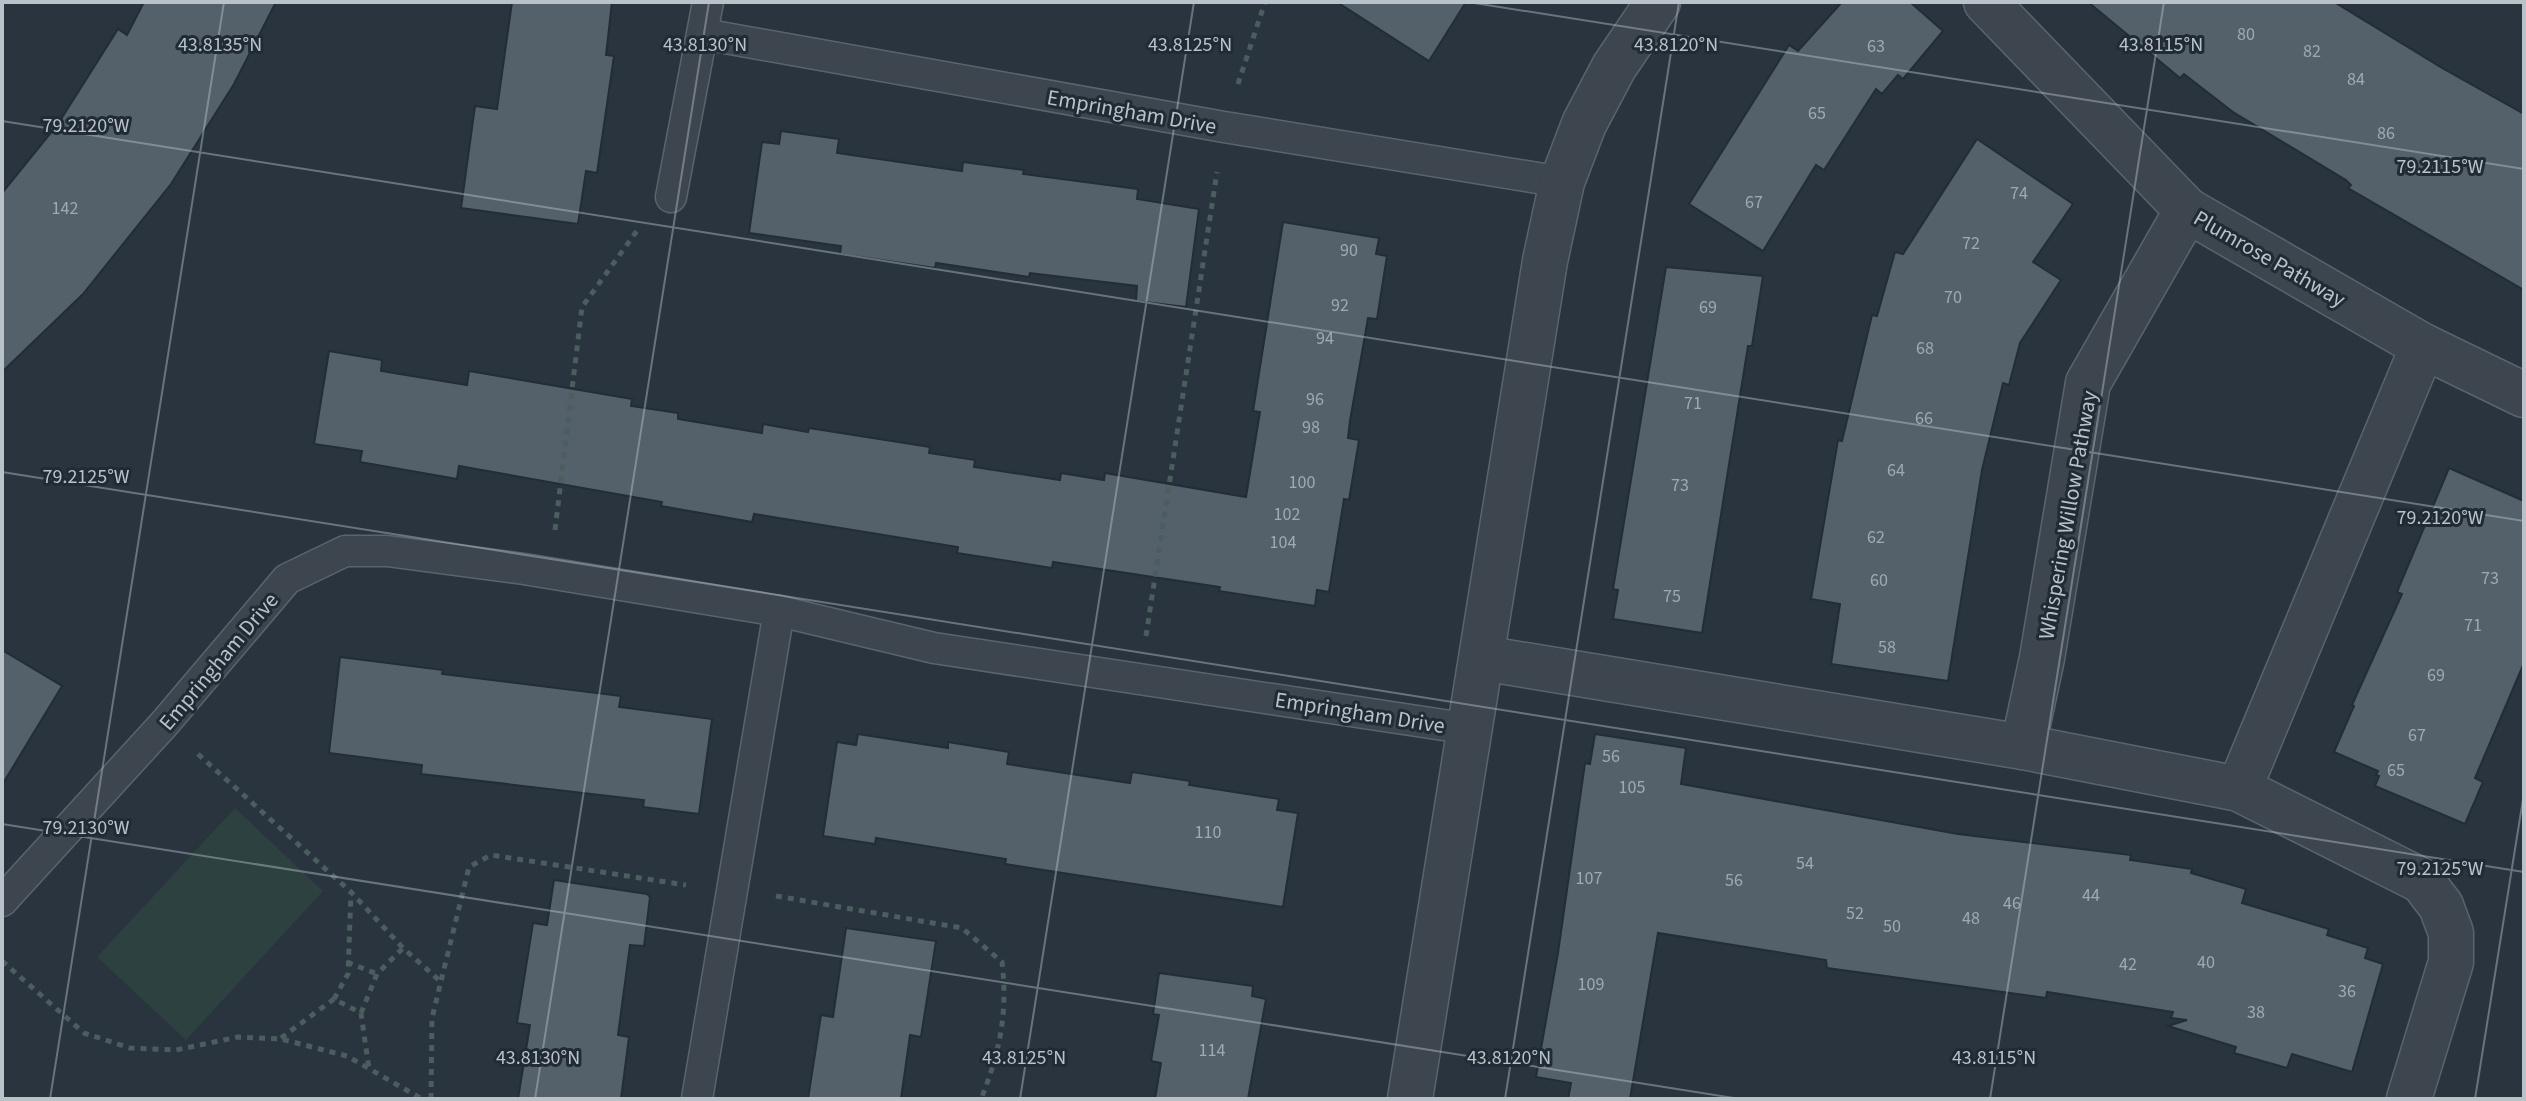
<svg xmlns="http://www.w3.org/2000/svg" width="2526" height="1101" font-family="'Source Sans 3',sans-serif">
<rect width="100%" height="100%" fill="#29343e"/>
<!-- pitch -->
<polygon fill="#2c4140" points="235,808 323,891 186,1040 97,957"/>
<!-- building -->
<g fill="#54616b" stroke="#232d36" stroke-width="2">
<polygon points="144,2 276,2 234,84 171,184 83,294 2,372 2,193 58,124 118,29 127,35"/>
<polygon points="512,2 612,2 606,55 614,56 597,173 586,171 578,224 461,208 475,106 497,109"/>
<polygon points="1337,2 1466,2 1429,61"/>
<polygon points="1842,2 1910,2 1943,31 1903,79 1898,75 1882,94 1876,89 1824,170 1816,165 1763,251 1689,204 1789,45 1798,51"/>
<polygon points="2088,2 2334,2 2442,68 2524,114 2524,290 2348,188 2351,185 2346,180 2233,112 2184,74 2180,78"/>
<polygon points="781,131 839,139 837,153 962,171 963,162 1024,170 1023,174 1138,189 1137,199 1199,209 1186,307 1136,301 1137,286 1030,273 1029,277 936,263 935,268 840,254 841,246 749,233 762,142 779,144"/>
<polygon points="1977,139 2073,204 2033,262 2061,280 2020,343 2009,385 2003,383 1982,470 1948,681 1831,664 1840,604 1811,599 1838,440 1842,441 1872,315 1877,316 1895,252 1903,254"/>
<polygon points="1283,222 1379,238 1376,254 1387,256 1377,319 1368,318 1350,421 1348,438 1359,440 1349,500 1344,499 1329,592 1317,590 1315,606 1219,591 1220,587 1053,562 1052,568 957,553 958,547 754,514 752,522 661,506 662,502 459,466 457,479 360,462 362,451 314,444 329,351 382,360 381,371 467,385 469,371 632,399 631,406 678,413 678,419 762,433 763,424 808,432 809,428 930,447 929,453 975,460 974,467 1060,480 1061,473 1104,480 1105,473 1246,497 1260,412 1253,411"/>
<polygon points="1666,267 1763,276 1752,346 1748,346 1702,633 1613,619 1618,590 1613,589"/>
<polygon points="2449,468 2524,501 2524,663 2475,778 2483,782 2465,824 2375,786 2379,776 2376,775 2378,771 2334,752 2354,706 2352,705 2402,594 2397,592"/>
<polygon points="2,650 62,686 2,785"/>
<polygon points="340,657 443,670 442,674 621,696 619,707 712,719 699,814 643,807 644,800 421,774 422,765 329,753"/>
<polygon points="858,734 948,748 948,742 1009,752 1007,764 1130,783 1132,772 1190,781 1189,785 1279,799 1277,810 1298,813 1283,907 1005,864 1006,859 876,838 875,844 823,836 837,742 856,745"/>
<polygon points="1595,734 1686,748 1681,784 1958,834 2131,855 2130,860 2192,869 2191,873 2246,889 2242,903 2329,929 2327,935 2368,948 2365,958 2383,964 2352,1072 2292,1054 2287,1068 2234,1053 2236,1047 2168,1026 2187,1020 2171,1018 2173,1012 2047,992 2046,998 1827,968 1826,960 1658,933 1630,1099 1568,1099 1571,1083 1536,1077 1558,953 1585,763 1590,764"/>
<polygon points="554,880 647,894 650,897 644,946 630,945 618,1035 629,1037 621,1099 518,1099 530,1025 517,1023 533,923 547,925"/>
<polygon points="846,928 936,941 921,1037 910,1035 901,1099 808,1099 821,1015 833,1017"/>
<polygon points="1159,973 1253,986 1252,996 1266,999 1248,1099 1155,1099 1161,1063 1151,1061 1159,1015 1153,1014"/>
</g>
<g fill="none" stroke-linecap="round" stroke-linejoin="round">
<defs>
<g id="service">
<polyline points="703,34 1224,127 1562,182"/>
<polyline points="671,197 708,2"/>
<polyline points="2,901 164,724 287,579 345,551 387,551 524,569 779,611 934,648 1470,729"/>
<polyline points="697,1099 779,611"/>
</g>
<g id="minor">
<polyline points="1986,2 2187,210 2423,346 2524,395"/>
<polyline points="1482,658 2023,747 2239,789 2422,881 2441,906 2451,933 2451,962 2409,1099"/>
<polyline points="2023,747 2042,658 2088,383 2187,210"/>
<polyline points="2239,789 2423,346"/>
<polyline points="1410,1099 1545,261 1562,182 1584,124 1614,67 1658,2"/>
</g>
</defs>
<!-- service casing -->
<use href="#service" stroke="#5a646c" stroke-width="33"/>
<!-- minor casing -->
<use href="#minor" stroke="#5a646c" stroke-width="47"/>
<!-- path -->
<g stroke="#4b5d5e" stroke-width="5" stroke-dasharray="6 6" stroke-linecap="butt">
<polyline points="1238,84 1265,2"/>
<polyline points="555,530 582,307 639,228"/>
<polyline points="1146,636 1217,172"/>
<polyline points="198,754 351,892 403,948 441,982"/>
<path d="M776,896l186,32 40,34c6,50 -2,90 -21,137"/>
<polyline points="2,961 84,1033 130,1048 176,1050 238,1037 281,1039 347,1056 422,1099"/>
<polyline points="347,962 377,974"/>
<polyline points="334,999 348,974 351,892"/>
<polyline points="361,1013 377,974 403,948"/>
<polyline points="281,1038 334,999 361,1013 369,1069"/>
<polyline points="431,1099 432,1018 469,867 491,855 686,885"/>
</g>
<!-- service -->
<use href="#service" stroke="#3d464e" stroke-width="30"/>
<!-- minor -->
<use href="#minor" stroke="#3d464e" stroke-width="44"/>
</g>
<!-- ticks -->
<path fill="none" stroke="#b9c1c9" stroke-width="2" stroke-opacity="0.45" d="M1468,2l1056,167M2,121l2522,400M2,472l2522,400M2,824l1738,275M50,1099l174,-1097M535,1099l174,-1097M1020,1099l174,-1097M1505,1099l174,-1097M1990,1099l174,-1097M2475,1099l49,-306"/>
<g text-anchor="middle" stroke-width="6" stroke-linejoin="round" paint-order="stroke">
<!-- number labels -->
<g font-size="18" fill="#a0a9b2">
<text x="2246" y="40">80</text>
<text x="1876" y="52">63</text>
<text x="2312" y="57">82</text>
<text x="2356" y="85">84</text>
<text x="1817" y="119">65</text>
<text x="2386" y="139">86</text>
<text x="2019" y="199">74</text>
<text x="1754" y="208">67</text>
<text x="65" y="214">142</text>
<text x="1971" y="249">72</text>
<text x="1349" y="256">90</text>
<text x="1953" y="303">70</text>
<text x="1340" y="311">92</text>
<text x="1708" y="313">69</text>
<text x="1325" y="344">94</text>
<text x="1925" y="354">68</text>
<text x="1315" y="405">96</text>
<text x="1693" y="409">71</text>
<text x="1924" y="424">66</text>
<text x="1311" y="433">98</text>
<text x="1896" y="476">64</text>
<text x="1302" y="488">100</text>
<text x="1680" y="491">73</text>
<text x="1287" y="520">102</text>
<text x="1876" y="543">62</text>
<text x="1283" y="548">104</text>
<text x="2490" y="584">73</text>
<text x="1879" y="586">60</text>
<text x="1672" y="602">75</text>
<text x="2473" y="631">71</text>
<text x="1887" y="653">58</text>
<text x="2436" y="681">69</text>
<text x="2417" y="741">67</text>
<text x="1611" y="762">56</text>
<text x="2396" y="776">65</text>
<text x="1632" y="793">105</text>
<text x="1208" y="838">110</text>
<text x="1805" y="869">54</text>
<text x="1589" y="884">107</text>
<text x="1734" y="886">56</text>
<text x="2091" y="901">44</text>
<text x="2012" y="909">46</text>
<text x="1855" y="919">52</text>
<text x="1971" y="924">48</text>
<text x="1892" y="932">50</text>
<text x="2206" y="968">40</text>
<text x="2128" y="970">42</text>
<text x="1591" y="990">109</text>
<text x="2347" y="997">36</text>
<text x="2256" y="1018">38</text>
<text x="1212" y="1056">114</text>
</g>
<!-- street labels -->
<g font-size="22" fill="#b9c1c9" stroke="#212b34">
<text transform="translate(1132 111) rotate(10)" y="8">Empringham Drive</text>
<text transform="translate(2270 258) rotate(30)" y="8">Plumrose Pathway</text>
<text transform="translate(2067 515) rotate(-80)" y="8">Whispering Willow Pathway</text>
<text transform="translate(218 661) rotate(-50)" y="8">Empringham Drive</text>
<text transform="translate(1360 712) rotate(9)" y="8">Empringham Drive</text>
</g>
</g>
<g font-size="20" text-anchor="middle" fill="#b9c1c9" stroke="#212b34" stroke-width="6" stroke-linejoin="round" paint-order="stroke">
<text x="220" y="51">43.8135°N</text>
<text x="705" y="51">43.8130°N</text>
<text x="1190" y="51">43.8125°N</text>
<text x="1676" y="51">43.8120°N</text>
<text x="2161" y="51">43.8115°N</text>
<text x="86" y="132">79.2120°W</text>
<text x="2440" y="173">79.2115°W</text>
<text x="86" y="483">79.2125°W</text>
<text x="2440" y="524">79.2120°W</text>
<text x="86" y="834">79.2130°W</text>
<text x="2440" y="875">79.2125°W</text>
<text x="538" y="1064">43.8130°N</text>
<text x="1024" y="1064">43.8125°N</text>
<text x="1509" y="1064">43.8120°N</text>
<text x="1994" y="1064">43.8115°N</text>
</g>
<!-- border -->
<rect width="2526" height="1101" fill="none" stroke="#b9c1c9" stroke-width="8"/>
</svg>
